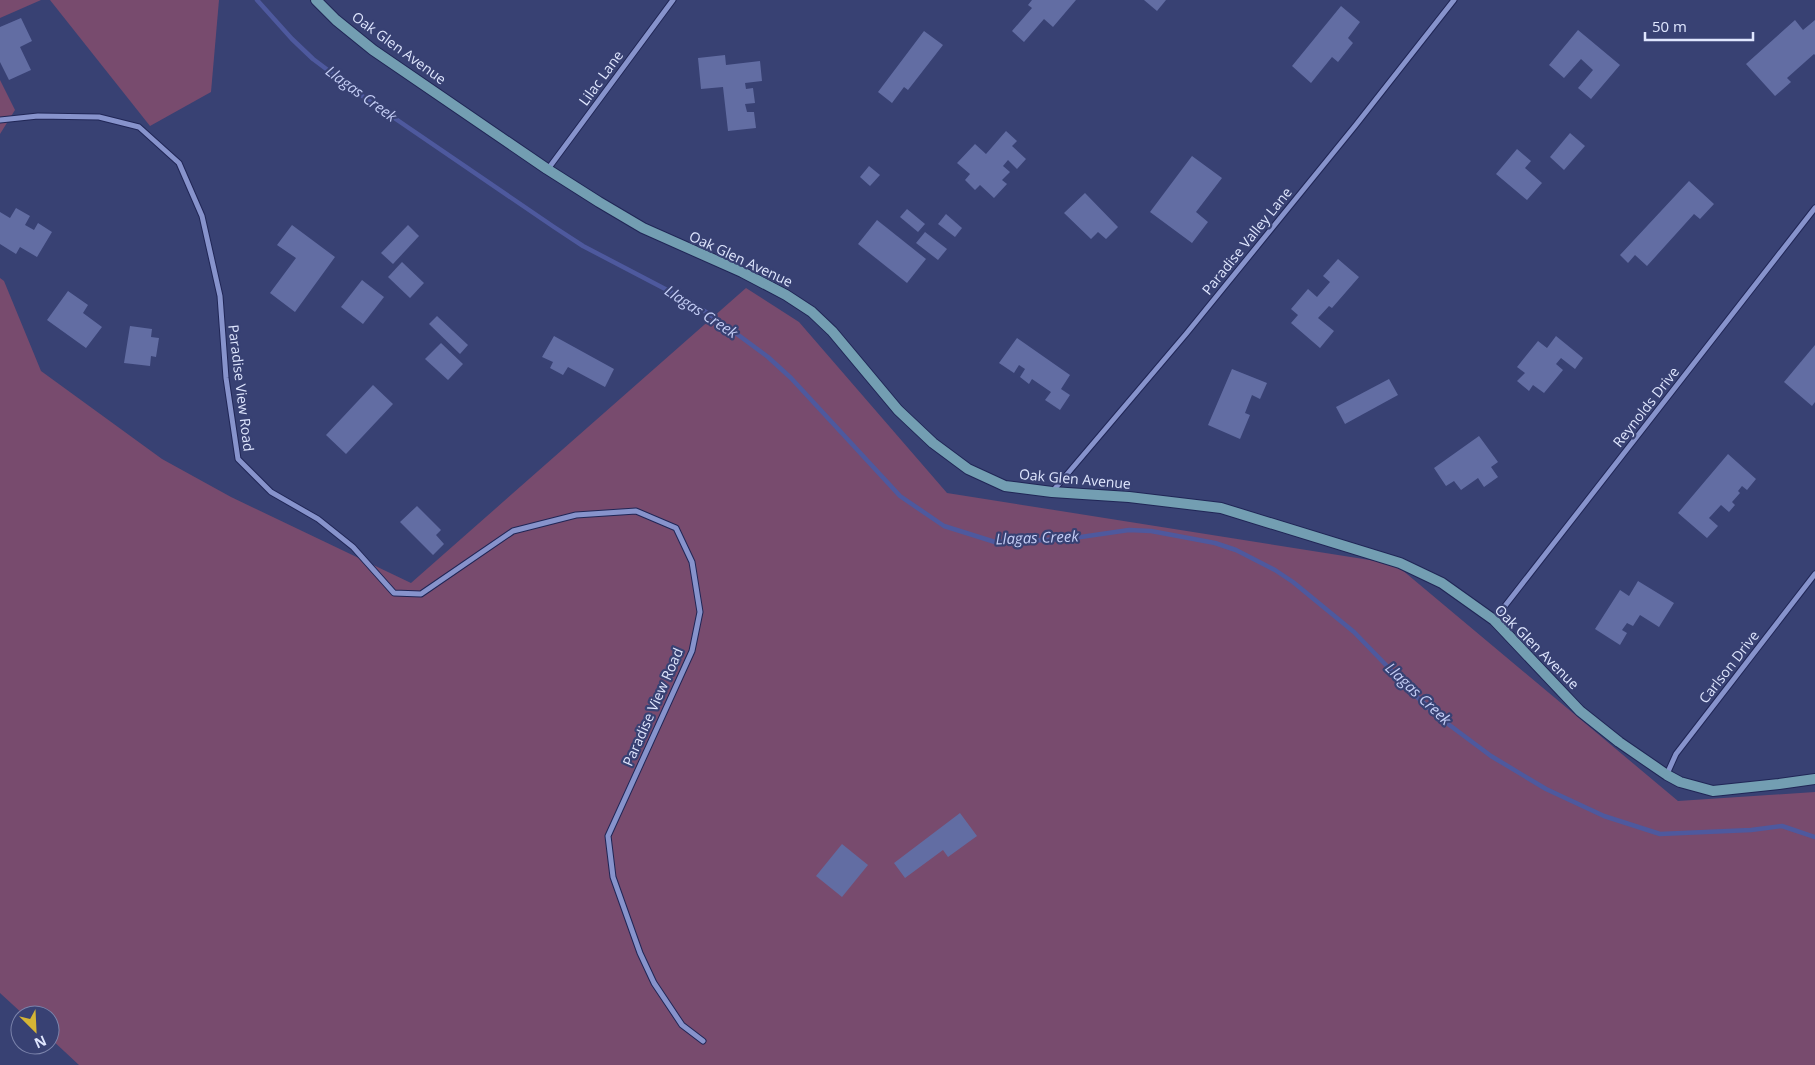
<svg xmlns="http://www.w3.org/2000/svg" width="1815" height="1065" font-family="'Open Sans',sans-serif">
<rect width="100%" height="100%" fill="#384173"/>
<!-- green -->
<g fill="#784b6e">
<polygon points="0,0 41,0 0,18"/>
<polygon points="50,0 219,0 211,92 150,126"/>
<polygon points="0,80 15,110 0,134"/>
<polygon points="0,278 4,281 41,371 162,459 231,497 411,583 746,288 799,322 947,493 1395,564 1678,801 1815,792 1815,1065 79,1065 50,1038 50,1015 24,1015 0,993"/>
</g>
<g fill="none" stroke-linecap="round" stroke-linejoin="round">
<!-- stream -->
<polyline stroke="#4e599e" stroke-width="4.5" points="257,0 292,39 313,59 365,98 554,227 583,246 692,303 718,320 768,357 791,378 900,496 944,526 995,542 1067,539 1129,530 1151,531 1215,543 1236,550 1275,570 1293,582 1354,632 1416,696 1440,718 1491,756 1546,789 1604,816 1660,834 1751,830 1782,826 1815,837"/>
</g>
<!-- building -->
<g fill="#626da3">
<polygon points="1032,0 1076,0 1053,27 1044,19 1024,42 1012,31 1032,8 1028,5"/>
<polygon points="1144,0 1166,0 1157,11"/>
<polygon points="1341,6 1360,22 1348,38 1353,43 1338,62 1332,57 1311,83 1292,66"/>
<polygon points="21,18 32,41 20,47 31,70 9,80 0,62 0,27"/>
<polygon points="1795,20 1803,30 1815,20 1815,55 1814,54 1787,78 1791,82 1775,96 1746,64"/>
<polygon points="1578,30 1620,65 1591,99 1578,88 1593,70 1581,59 1564,78 1549,65"/>
<polygon points="924,31 943,45 908,90 904,87 892,103 878,92"/>
<polygon points="725,55 726,65 760,61 762,81 745,83 746,89 753,88 755,103 745,104 747,112 754,112 756,128 728,131 723,87 701,89 698,58"/>
<polygon points="1006,131 1017,141 1012,146 1026,159 1017,169 1008,160 1003,166 1010,172 1002,180 1007,184 994,198 980,185 975,190 965,180 970,174 957,163 975,144 986,154"/>
<polygon points="1570,133 1585,146 1564,170 1550,157"/>
<polygon points="1517,149 1531,161 1525,168 1542,183 1527,200 1496,174"/>
<polygon points="1192,156 1222,178 1196,212 1208,222 1192,243 1150,212"/>
<polygon points="869,166 880,175 870,186 860,177"/>
<polygon points="1689,181 1714,204 1700,219 1694,214 1647,266 1635,255 1628,263 1620,255"/>
<polygon points="1085,193 1118,227 1106,239 1098,232 1091,239 1064,213"/>
<polygon points="16,208 30,216 25,225 34,230 38,223 52,232 37,257 20,247 16,254 0,244 0,212 10,218"/>
<polygon points="907,209 925,224 918,232 900,217"/>
<polygon points="946,214 962,228 955,237 938,224"/>
<polygon points="877,220 926,259 907,283 858,244"/>
<polygon points="292,225 335,257 295,312 270,293 296,258 277,245"/>
<polygon points="408,225 419,236 393,264 381,253"/>
<polygon points="925,232 947,249 938,260 916,243"/>
<polygon points="1338,259 1359,277 1332,308 1329,306 1318,318 1334,331 1320,348 1291,323 1298,315 1291,309 1308,289 1317,297 1330,282 1323,276"/>
<polygon points="402,262 424,283 410,298 388,277"/>
<polygon points="362,280 384,297 363,324 341,307"/>
<polygon points="68,291 88,305 83,313 102,327 86,348 47,320"/>
<polygon points="437,316 468,345 460,354 429,324"/>
<polygon points="130,326 152,329 151,337 159,338 156,357 151,356 150,366 124,363"/>
<polygon points="554,336 614,369 605,387 568,367 563,375 550,368 553,362 542,357"/>
<polygon points="1556,336 1583,358 1575,369 1561,358 1556,364 1563,370 1544,393 1533,385 1529,391 1517,381 1525,373 1517,367 1538,341 1547,348"/>
<polygon points="1017,338 1070,375 1061,389 1070,395 1060,410 1045,400 1051,392 1032,379 1029,384 1020,377 1025,369 1019,365 1014,373 999,363"/>
<polygon points="441,343 463,364 448,380 425,359"/>
<polygon points="1815,345 1815,402 1812,406 1784,382"/>
<polygon points="1232,369 1267,383 1260,399 1252,395 1245,413 1250,415 1240,439 1208,425"/>
<polygon points="1389,379 1398,395 1345,424 1336,407"/>
<polygon points="373,385 393,404 346,454 326,435"/>
<polygon points="1479,436 1498,462 1491,467 1498,477 1484,487 1478,478 1461,490 1454,481 1446,486 1434,468"/>
<polygon points="1728,454 1756,479 1747,490 1742,486 1738,491 1740,493 1732,502 1735,505 1729,512 1721,505 1709,518 1718,526 1707,538 1678,513"/>
<polygon points="417,506 441,530 436,535 444,544 433,555 400,522"/>
<polygon points="1638,581 1674,603 1659,627 1640,615 1633,626 1627,623 1622,630 1627,633 1620,645 1595,629 1620,590 1629,596"/>
<polygon points="960,813 977,836 948,857 943,850 905,878 894,863"/>
<polygon points="842,844 868,865 842,897 816,876"/>
</g>
<g fill="none" stroke-linecap="round" stroke-linejoin="round">
<defs>
<g id="street">
<polyline points="0,120 38,116 99,117 139,127 179,163 202,216 220,296 226,378 238,459 271,492 318,519 353,547 394,593 421,594 513,531 576,515 636,511 676,528 692,562 700,612 692,651 608,836 613,877 640,953 654,983 682,1025 703,1041"/>
<polyline points="548,169 673,0"/>
<polyline points="1052,492 1186,334 1355,126 1454,0"/>
<polyline points="1494,620 1815,208"/>
<polyline points="1667,774 1676,754 1815,574"/>
</g>
<polyline id="secondary" points="316,0 336,20 373,50 547,169 599,202 643,228 742,272 786,295 812,312 832,331 898,410 933,443 968,469 1005,486 1052,492 1129,497 1221,508 1400,563 1442,583 1494,620 1580,711 1619,742 1667,775 1680,782 1713,791 1779,784 1815,779"/>
</defs>
<!-- street casing -->
<use href="#street" stroke="#202656" stroke-width="7"/>
<!-- secondary casing -->
<use href="#secondary" stroke="#202656" stroke-width="12"/>
<!-- street -->
<use href="#street" stroke="#8793cc" stroke-width="5"/>
<!-- secondary -->
<use href="#secondary" stroke="#739eb2" stroke-width="10"/>
</g>
<g text-anchor="middle" stroke-width="4.5" stroke-linejoin="round" paint-order="stroke">
<!-- street labels -->
<g font-size="14" fill="#dfe6fe" stroke="#384173">
<text transform="translate(399 48) rotate(36)" y="5">Oak Glen Avenue</text>
<text transform="translate(601 78) rotate(-54)" y="5">Lilac Lane</text>
<text transform="translate(1247 241) rotate(-51)" y="5">Paradise Valley Lane</text>
<text transform="translate(741 259) rotate(25)" y="5">Oak Glen Avenue</text>
<text transform="translate(241 388) rotate(83)" y="5">Paradise View Road</text>
<text transform="translate(1646 407) rotate(-52)" y="5">Reynolds Drive</text>
<text transform="translate(1075 479) rotate(5)" y="5">Oak Glen Avenue</text>
<text transform="translate(1537 647) rotate(45)" y="5">Oak Glen Avenue</text>
<text transform="translate(1729 667) rotate(-52)" y="5">Carlson Drive</text>
<text transform="translate(653 707) rotate(-66)" y="5">Paradise View Road</text>
</g>
<!-- water labels -->
<g font-size="15" font-style="italic" fill="#c5cef6" stroke="#384173">
<text transform="translate(361 94) rotate(36)" y="5">Llagas Creek</text>
<text transform="translate(701 312) rotate(33)" y="5">Llagas Creek</text>
<text transform="translate(1037 538) rotate(-2)" y="5">Llagas Creek</text>
<text transform="translate(1418 694) rotate(43)" y="5">Llagas Creek</text>
</g>
</g>
<!-- north arrow -->
<g transform="translate(35 1030) rotate(156)"><circle r="24" fill="#384173" stroke="#7b83ab"/>
<path d="M0-4L9 19L0 12L-9 19Z" fill="#d5b535"/>
<text y="-8" font-size="14" font-weight="bold" text-anchor="middle" fill="#dfe6fe">N</text>
</g>
<!-- scale -->
<path d="M1645 32v8h108v-8" fill="none" stroke="#dfe6fe" stroke-width="2.5"/>
<text x="1652" y="32" font-size="15" fill="#dfe6fe" stroke="#384173" stroke-width="4" paint-order="stroke">50 m</text>
</svg>
